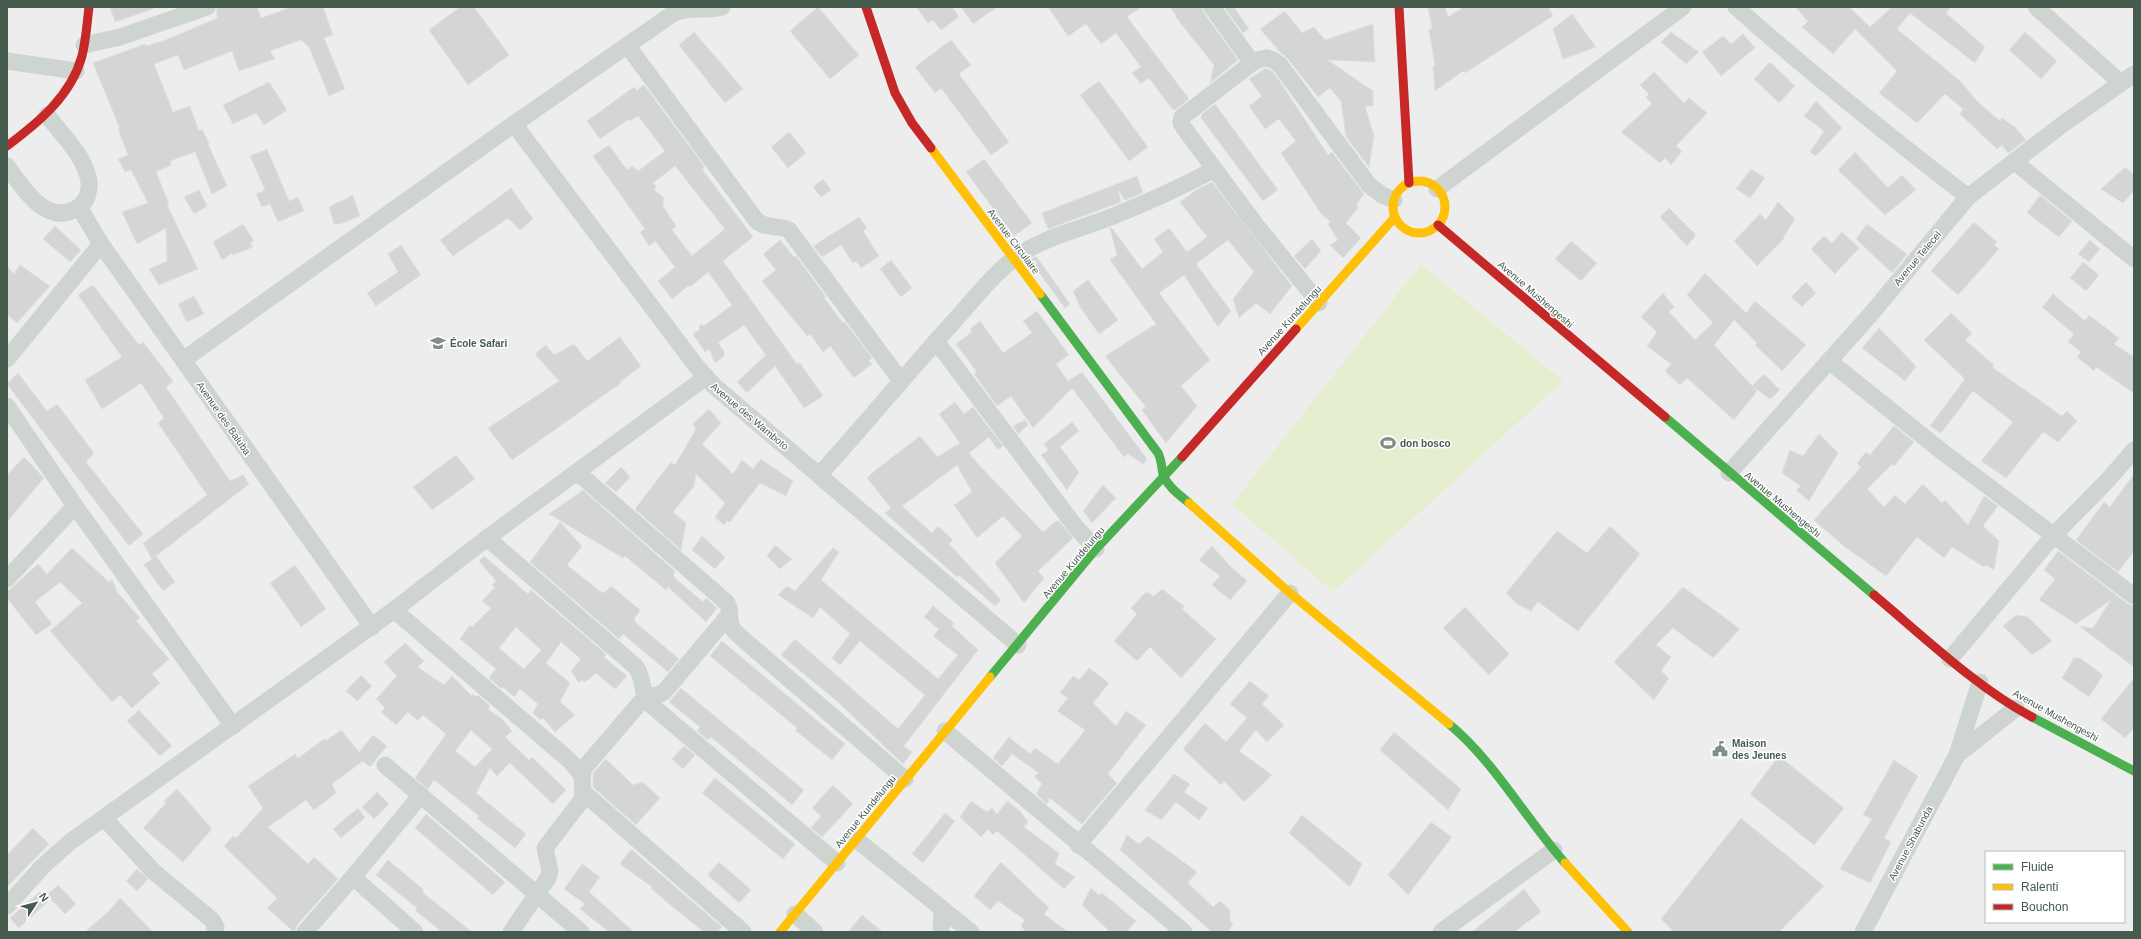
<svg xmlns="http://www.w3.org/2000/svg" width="2141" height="939" font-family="Arial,sans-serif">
<rect width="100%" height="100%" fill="#eeedee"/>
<!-- green -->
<polygon fill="#e5efd0" points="1421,264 1563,381 1333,592 1232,504"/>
<!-- building -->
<g fill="#d3d6d5" stroke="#dfe0e0" fill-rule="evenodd">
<polygon points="110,7 153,7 153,9 115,22"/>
<polygon points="217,7 257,7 261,18 292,7 323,7 333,35 324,38 345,89 329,96 309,47 301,40 270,51 275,59 239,71 232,51 184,70 178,55 154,64 173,112 190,106 199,131 202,129 209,143 208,144 227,186 212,194 195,152 170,161 171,165 156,172 169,204 167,205 198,269 159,285 149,269 167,261 166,228 137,244 122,212 148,203 131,170 125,172 118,159 128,155 118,129 120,129 93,63 145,44 146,46 163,41 218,18 216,12"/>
<polygon points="460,7 474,7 509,55 468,85 429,30"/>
<polygon points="818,7 859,55 830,79 790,31"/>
<polygon points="916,7 952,7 959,17 941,30 933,20 928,23"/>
<polygon points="961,7 997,7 973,24"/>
<polygon points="1048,7 1141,7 1127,17 1189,99 1175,110 1172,109 1149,78 1141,84 1132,73 1141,67 1116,33 1101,44 1086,24 1068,36"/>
<polygon points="1170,7 1202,7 1204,13 1238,60 1210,83 1214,65 1175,16 1176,15"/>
<polygon points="1224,7 1234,7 1249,29 1243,33"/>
<polygon points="1428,7 1445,7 1448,17 1464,7 1548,7 1553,16 1465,73 1463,71 1435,91 1433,67 1435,66 1429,30 1432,28"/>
<polygon points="1795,7 1849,7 1870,27 1892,7 1951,7 1946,13 1985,47 1975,63 1910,13 1897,29 1960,81 1978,102 2000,121 2002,118 2015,127 2026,140 2008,153 2002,145 1997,149 1960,114 1963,109 1945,94 1917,123 1879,93 1897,71 1855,29 1833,54 1802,27 1808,21"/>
<polygon points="1285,11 1302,33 1314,27 1325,40 1373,24 1375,62 1328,60 1373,91 1373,106 1365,106 1374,136 1369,167 1346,137 1341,101 1330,88 1318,97 1288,59 1280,52 1260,29"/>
<polygon points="1572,14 1596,47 1563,59 1553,29"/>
<polygon points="694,32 743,89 725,103 679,45"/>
<polygon points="1671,32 1699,52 1686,64 1661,42"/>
<polygon points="2025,32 2057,61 2041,79 2009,50"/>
<polygon points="1743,34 1755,48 1721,76 1702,52 1723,36 1731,44"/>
<polygon points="951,40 971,65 959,74 1009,142 991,155 941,88 935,93 915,67"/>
<polygon points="1770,62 1795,86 1779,103 1754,79"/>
<polygon points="1266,68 1273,72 1281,83 1328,155 1332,152 1364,194 1356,205 1359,207 1346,223 1361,238 1343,258 1330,245 1338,240 1328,224 1330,221 1322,215 1281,153 1296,141 1279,119 1265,129 1249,106 1262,96 1249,79"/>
<polygon points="1654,72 1684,103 1689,98 1707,113 1676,146 1682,151 1671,165 1665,158 1660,163 1621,132 1652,104 1646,97 1649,94 1640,85"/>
<polygon points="1099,81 1148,147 1129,161 1080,95"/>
<polygon points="269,82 287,110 264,125 256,113 233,124 223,105"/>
<path d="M644,85l61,82 -3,2 51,68 -30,24 74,103 3,-1 23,33 -19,12 -29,-42 -28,27 -10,-11 29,-27 -22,-30 -26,18 6,8v5l-9,7 -6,-14 -4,3 -12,-18 7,-5 -1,-3 3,-2 2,2 28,-21 -24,-33 -18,15 -1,-2 -17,14 -14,-18 17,-14 -20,-26 -6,5 -9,-14 5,-3 -52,-73 16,-11 18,25 5,-4 6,5 27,-20 -27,-35 -8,5 -1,-2 -29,20 -13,-18 47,-34 3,3zM675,166l50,63 -33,27 -20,-26 4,-4 -13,-20 1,-8 -10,-9 2,-3 -3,-3z"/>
<polygon points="1816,101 1842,128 1816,156 1810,152 1824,131 1804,116"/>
<polygon points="1215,104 1278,190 1263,201 1201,118 1202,114"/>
<polygon points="789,132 806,153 788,168 771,147"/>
<polygon points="267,149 289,201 298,197 304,211 278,222 270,204 262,207 256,194 265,190 250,156"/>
<polygon points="1855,152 1888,188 1902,175 1916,190 1885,215 1838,170"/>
<polygon points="984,159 1032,223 1014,236 966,172"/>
<polygon points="2125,167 2134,175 2134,190 2123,203 2101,189"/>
<polygon points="1751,169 1765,178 1750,198 1736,189"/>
<polygon points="1137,176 1143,193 1125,200 1118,190 1121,202 1048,229 1042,213"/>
<polygon points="823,179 831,190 821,197 813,187"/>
<polygon points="1212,182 1292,286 1270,314 1256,303 1239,318 1233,299 1254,272 1228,240 1196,264 1231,311 1218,327 1184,275 1159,293 1210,360 1181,386 1197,406 1166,443 1142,410 1146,407 1105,356 1156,324 1110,260 1117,255 1110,228 1112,228 1142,269 1163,252 1154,239 1169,228 1187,252 1207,237 1180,202 1196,190"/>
<polygon points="511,188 533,219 520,230 508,218 453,256 440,240"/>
<polygon points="199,190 207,206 194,214 184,197"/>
<polygon points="353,195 360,216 340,224 334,224 329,207"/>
<polygon points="2040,195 2072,221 2059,237 2027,213"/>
<polygon points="1778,202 1795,219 1783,238 1784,239 1757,266 1734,241 1760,214 1766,220"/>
<polygon points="1669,208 1696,235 1687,246 1660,217"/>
<polygon points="859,217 867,228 863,231 879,256 861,268 856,261 853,263 841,245 822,257 813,246"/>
<polygon points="1974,222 1997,242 1994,245 1999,249 1958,295 1931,271"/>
<polygon points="243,224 254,241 250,243 253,247 233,255 232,253 222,260 213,242"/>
<polygon points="1867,224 1907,254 1892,273 1856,239"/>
<polygon points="55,226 81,250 70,262 43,239"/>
<polygon points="1842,232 1859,248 1835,274 1811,249 1824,236 1832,243"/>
<polygon points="1312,239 1321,251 1305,269 1294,256"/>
<polygon points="780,240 794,257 796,256 826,297 824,298 843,323 845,322 872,358 869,361 872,364 854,378 830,346 823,352 810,334 807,336 762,281 776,270 763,254"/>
<polygon points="2090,240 2100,249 2089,262 2078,254"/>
<polygon points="1571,241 1597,263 1581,281 1555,259"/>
<polygon points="401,245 421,275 376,306 367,293 398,272 388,254"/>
<polygon points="1036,256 1070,304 1065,308 1030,260"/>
<polygon points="891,260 912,288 901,297 880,269"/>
<polygon points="2083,262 2099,275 2086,291 2070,278"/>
<polygon points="20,265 50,286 17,323 7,314 7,266 14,274"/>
<polygon points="1705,273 1746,313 1755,301 1806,345 1782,371 1755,345 1757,343 1734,320 1714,345 1757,391 1734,420 1687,378 1680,385 1665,371 1671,364 1647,346 1657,332 1641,317 1663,293 1674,307 1669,312 1695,340 1713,323 1687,295"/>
<polygon points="1088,280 1118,320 1099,334 1080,307 1073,291"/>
<polygon points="1806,282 1816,293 1802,307 1791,297"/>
<polygon points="93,285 139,345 143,342 173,381 166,387 230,481 243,475 249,484 152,559 143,543 207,495 158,423 164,418 141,383 102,409 85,380 122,357 78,295"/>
<polygon points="2053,294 2085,321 2089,315 2119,338 2114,344 2134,357 2134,393 2096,367 2094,371 2077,357 2081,352 2068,342 2074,334 2042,307"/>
<polygon points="194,296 204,314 187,322 178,304"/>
<polygon points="1037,311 1069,355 1056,364 1068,381 1082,372 1147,459 1143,464 1128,454 1124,457 1072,388 1033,428 1011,396 997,406 974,374 977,372 956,344 972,332 970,329 980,321 1003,353 1032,333 1023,321"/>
<polygon points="1951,313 1972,333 1965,340 1994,365 1992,367 2062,416 2067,411 2077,421 2058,442 2043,432 2006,478 1981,461 2013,422 1973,391 1941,433 1930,426 1965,379 1924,340"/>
<polygon points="1879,328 1916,366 1905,381 1862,348"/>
<polygon points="620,337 641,366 620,382 621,383 512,460 488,428 559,381 535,354 546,345 554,355 574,344 587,361"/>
<polygon points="18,373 47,411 57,404 94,453 86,462 143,534 129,546 7,384"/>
<polygon points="1764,374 1780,390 1770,399 1752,386"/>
<polygon points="955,402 964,414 973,407 1003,446 998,450 989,437 969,453 979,465 1043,532 1056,521 1059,521 1073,538 1038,571 1044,578 1024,603 995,563 1022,536 1003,516 977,538 954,505 972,492 957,465 902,506 932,533 938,526 953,540 949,544 1001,600 995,606 959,575 957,577 885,513 891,508 867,478 877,469 920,436 937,457 960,443 939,414"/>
<polygon points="709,409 721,423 702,444 733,474 742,460 753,469 761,459 793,481 786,496 760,483 730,522 727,521 724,525 715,517 725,503 696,474 694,486 673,512 686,523 681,550 635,509 671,462 675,465 696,429 693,424"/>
<polygon points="1025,420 1028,425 1018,434 1013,426"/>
<polygon points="1072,422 1079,431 1060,447 1079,472 1067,490 1041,455 1048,450 1044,444"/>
<polygon points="1894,426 1914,442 1894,466 1892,464 1867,489 1884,507 1895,495 1905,504 1923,484 1942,503 1945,500 1968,525 1984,496 1998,506 1983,526 1999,541 1994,570 1986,565 1984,567 1952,547 1944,558 1917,537 1886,576 1845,547 1814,520 1861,467 1857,463 1866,452 1870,455"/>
<polygon points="1819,434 1838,453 1809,501 1796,490 1801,486 1782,473 1790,450 1803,456"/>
<polygon points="456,455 475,479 432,510 413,487"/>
<polygon points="24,457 44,478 7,522 7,475"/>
<polygon points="621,467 630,477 616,492 605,483"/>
<polygon points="2134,474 2134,551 2118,572 2076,540 2104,502 2110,507"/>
<polygon points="1103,485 1116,498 1092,523 1083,511"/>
<polygon points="583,490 675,571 673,575 676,579 703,602 706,598 717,608 706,622 668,587 666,590 625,556 623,558 549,514"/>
<polygon points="560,522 582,546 567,565 601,592 604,593 611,586 640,610 634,619 636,623 679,659 668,672 623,634 619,639 530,562"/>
<polygon points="1610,526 1640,554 1578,631 1538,602 1531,611 1517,604 1506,593 1557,531 1587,553"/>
<polygon points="702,536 725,557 715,569 692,550"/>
<polygon points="775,545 792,559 780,569 767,556"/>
<polygon points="1212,546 1229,565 1247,581 1230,600 1212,585 1220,576 1199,560"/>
<polygon points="72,548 109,582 112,579 117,592 140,618 136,621 169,659 152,674 160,683 132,708 120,695 112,702 50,631 82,603 60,582 35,602 52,624 36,635 7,598 7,592 38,564 47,574"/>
<polygon points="833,548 839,552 821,580 938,679 958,655 933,636 939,629 924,617 933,606 954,623 952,626 978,650 904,746 912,752 903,764 838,702 781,655 795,639 898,729 925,695 860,641 840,665 832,658 850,634 820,607 813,618 778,595 787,586 795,591"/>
<polygon points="2058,551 2128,604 2134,606 2134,667 2079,626 2093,628 2111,600 2076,624 2039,600 2055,579 2044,570"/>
<polygon points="156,556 175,582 163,591 144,565"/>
<path d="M484,556l44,38 3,-4 75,64 -2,3 23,19 -12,13 -19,-16 -11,9 -3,-2 -3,3 -8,-12 10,-12 -20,-17 -15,21 24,20 -10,19 15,13 -20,17 -12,-14 -2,2 -8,-7 5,-9 -18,-15 -6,8 -11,-10 -1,2 -13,-11 7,-9 -36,-30 10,-14 2,2 19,-19 -9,-7 13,-14 -3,-2 4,-4 -17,-20zM516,627l25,23 -17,19 -25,-21z"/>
<polygon points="295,565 326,609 301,627 270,583"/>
<polygon points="1683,587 1740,629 1713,658 1673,628 1656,645 1671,657 1661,671 1669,678 1654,700 1614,662"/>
<polygon points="1162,589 1184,606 1182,609 1216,639 1181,678 1150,647 1137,661 1114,641 1137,614 1131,608 1146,592 1154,596"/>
<polygon points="1465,607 1509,654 1489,675 1443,628"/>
<polygon points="2016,615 2028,617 2052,641 2032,655 2003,626"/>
<polygon points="722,641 845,744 832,760 795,730 797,728 710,656"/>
<path d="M405,643l19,18 -6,6 14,10 12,8 8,-9 20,20 1,-2 3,3 2,-2 12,11 -2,3 14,10 10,12 -7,6 24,23 3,-3 34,33 -13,14 -43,-41 -13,13 -7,-8 -14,25 50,41 -11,14 -38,-30 2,-2 -45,-36 -6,9 -13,-11 31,-44 -23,-19 -5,6 -10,-9 -12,13 -15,-13 4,-4 -9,-9 21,-23 -13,-14zM471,730l21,19 -17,18 -20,-16z"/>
<polygon points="2074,658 2080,658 2103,675 2089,697 2062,678"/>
<polygon points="1089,668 1109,683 1093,703 1116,726 1126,711 1146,725 1108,774 1117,783 1082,824 1050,798 1047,804 1036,794 1042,784 1034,776 1039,773 1012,754 1002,766 993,758 1009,737 1030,754 1035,748 1058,764 1085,730 1057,711 1068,698 1060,693 1073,676 1079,680"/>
<polygon points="361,675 372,686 357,701 346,691"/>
<polygon points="2134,678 2134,728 2125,738 2101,719"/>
<polygon points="1250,681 1269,696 1262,704 1284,725 1267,742 1256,730 1239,751 1272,775 1244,802 1224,781 1221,785 1183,749 1205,723 1226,742 1247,718 1230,704"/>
<polygon points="681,688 804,790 792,805 711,737 708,740 697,731 700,727 669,702"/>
<polygon points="139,710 172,746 160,756 127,721"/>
<polygon points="341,730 359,752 373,735 387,746 370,767 363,761 332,784 336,793 314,810 306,800 268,827 308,864 314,857 338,879 297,925 294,932 267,908 277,898 224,846 233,836 236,838 263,808 248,786 295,754 298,758 324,739 326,741"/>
<polygon points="1394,732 1461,789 1448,810 1380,750"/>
<polygon points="684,746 695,755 683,769 672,759"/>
<polygon points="1779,756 1844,808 1814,845 1750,794"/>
<polygon points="606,759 633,785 643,782 660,798 636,825 593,787 593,773"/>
<polygon points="1894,760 1918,776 1884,838 1891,842 1870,883 1840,869 1872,819 1863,815"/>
<polygon points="1174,774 1190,784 1184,792 1208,808 1199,820 1176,802 1161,820 1145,810"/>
<polygon points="715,778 795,844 783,859 702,793"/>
<polygon points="833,785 853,804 822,837 811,828 821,816 812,808"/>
<polygon points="177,789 212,829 183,862 143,828 166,803 164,801"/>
<polygon points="377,792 389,804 374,819 362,807"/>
<polygon points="971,801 987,812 992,808 997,814 1007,801 1021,812 1028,822 1024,827 1059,853 1055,864 1075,877 1064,889 997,831 993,835 988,829 981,837 960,817"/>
<polygon points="358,808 365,818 341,838 333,829"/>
<polygon points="945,813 955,821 923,863 912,854"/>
<polygon points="426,814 505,882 493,895 415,828"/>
<polygon points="1302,815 1362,864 1350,887 1289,833"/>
<polygon points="1741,818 1824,886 1779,932 1674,932 1661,919"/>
<polygon points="1431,822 1452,837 1408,895 1388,875"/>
<polygon points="33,828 49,844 7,887 7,855"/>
<polygon points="1127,835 1139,844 1148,836 1197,872 1188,883 1213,907 1220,901 1230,910 1230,920 1233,925 1227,932 1212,932 1120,850"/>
<polygon points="631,849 722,927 717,932 704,932 669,904 651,888 652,887 620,864"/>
<polygon points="388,860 424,890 422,892 472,932 442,932 415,910 417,908 376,875"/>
<polygon points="719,862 751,890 739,903 708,875"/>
<polygon points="1001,862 1049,908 1044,914 1068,932 1026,932 1021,926 1025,920 998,901 990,910 974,896"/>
<polygon points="582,864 600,877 589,892 634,932 609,932 580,909 585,904 564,889"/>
<polygon points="137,869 148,879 137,891 126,881"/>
<polygon points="58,885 76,904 65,914 47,895"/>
<polygon points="1091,888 1099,895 1102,893 1136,921 1126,932 1110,932 1082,905"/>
<polygon points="1524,889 1541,912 1514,932 1472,932"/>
<polygon points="40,892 48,901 19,928 10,918"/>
<polygon points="120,898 153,932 85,932 108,912"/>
<polygon points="862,915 883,932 848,932"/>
</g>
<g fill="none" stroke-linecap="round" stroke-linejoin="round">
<!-- street -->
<g stroke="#ced4cf" stroke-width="17">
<polyline points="1212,7 1252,63"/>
<path d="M1736,7c75,67 153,129 232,190"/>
<polyline points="2036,7 2121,83"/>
<polyline points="84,45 120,37 207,7"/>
<path d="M627,45l129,175c8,9 23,5 33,10l112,151"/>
<polyline points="7,61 76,71"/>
<polyline points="514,124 697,367 713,385 1018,645"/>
<polyline points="2015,162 2134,259"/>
<path d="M7,166c15,21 41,64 73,40 7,-5 10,-16 9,-24 -3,-25 -28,-48 -42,-67"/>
<polyline points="1437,189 1683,7"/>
<polyline points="79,207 101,244 372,627"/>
<path d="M1319,303l-63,-78 -72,-97 -3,-5 1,-6 70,-54c12,-7 17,-7 28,2l89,120 13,10 12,5"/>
<polyline points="936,341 1075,526 1096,549"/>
<polyline points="7,359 101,244"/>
<path d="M183,360l331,-236 157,-109c17,-10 33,-3 51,-8"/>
<polyline points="1829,361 1944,453 2134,596"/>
<polyline points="7,406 75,506 233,726"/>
<path d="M577,472l149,130c8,10 -1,20 10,31l169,146"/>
<polyline points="1729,473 1871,314 1968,197 2063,124 2134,74"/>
<path d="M820,474c46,-51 90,-104 135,-154 22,-24 44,-54 72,-70 25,-15 57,-22 84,-33 36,-14 70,-30 104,-48"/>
<path d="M487,538l149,129c9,12 4,26 14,37l187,159"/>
<polyline points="7,579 75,506"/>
<polyline points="394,610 569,760 582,775"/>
<polyline points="1950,659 2053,536 2107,481 2134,450"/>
<polyline points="945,731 1184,932"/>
<polyline points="1957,755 2016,708"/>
<polyline points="385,765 581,932"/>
<polyline points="584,793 743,932"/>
<polyline points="104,818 153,871 212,920 216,927 214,932"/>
<polyline points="857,840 971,932"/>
<polyline points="1078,845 1290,593"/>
<polyline points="353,877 421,795"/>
<polyline points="7,906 43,866 70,842 394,610 487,538 706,377"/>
<polyline points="795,914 815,932"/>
<polyline points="305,932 353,877 415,932"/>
<path d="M511,932l37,-54 2,-7 -5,-23 36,-47c5,-11 -2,-22 3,-33l61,-71 15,-3 4,-2 65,-77"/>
<polyline points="941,932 942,909"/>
<polyline points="1441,932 1554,850"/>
<polyline points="1863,932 1957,755 1980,682"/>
</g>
<!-- fast -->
<g stroke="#4caf50" stroke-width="9">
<path d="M1040,294l118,159c5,10 3,18 6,24 5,11 17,19 25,26"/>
<polyline points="1665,417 1874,595"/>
<polyline points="990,677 1096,549 1182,457"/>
<polyline points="2032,717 2134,771"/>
<path d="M1449,724c45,37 77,95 116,139"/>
</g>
<!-- slow -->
<g stroke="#ffc107" stroke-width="9">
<polyline points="931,148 1040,294"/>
<circle cx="1419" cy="207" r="26"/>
<polyline points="1296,329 1395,217"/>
<polyline points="1189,503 1290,593 1449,724"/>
<polyline points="1565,863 1628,932"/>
<polyline points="780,932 990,677"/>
</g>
<!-- jam -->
<g stroke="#c62828" stroke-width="9">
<polyline points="866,7 895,93 912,123 931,148"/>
<polyline points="1399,7 1409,183"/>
<path d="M7,146c32,-24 64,-50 75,-90 4,-16 5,-33 7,-49"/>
<polyline points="1438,225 1665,417"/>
<polyline points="1182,457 1296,329"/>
<path d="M1874,595c49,41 102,92 158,122"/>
</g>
</g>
<!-- icons -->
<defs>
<symbol id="school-bare" viewBox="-9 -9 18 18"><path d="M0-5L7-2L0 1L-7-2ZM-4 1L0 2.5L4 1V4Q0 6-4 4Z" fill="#808e85" stroke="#fff" stroke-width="2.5" paint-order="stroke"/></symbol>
<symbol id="stadium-bare" viewBox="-9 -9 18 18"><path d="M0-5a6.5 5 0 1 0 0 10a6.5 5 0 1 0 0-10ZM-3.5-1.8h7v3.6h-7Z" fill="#808e85" stroke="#fff" stroke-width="2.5" paint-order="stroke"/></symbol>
<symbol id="civic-bare" viewBox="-9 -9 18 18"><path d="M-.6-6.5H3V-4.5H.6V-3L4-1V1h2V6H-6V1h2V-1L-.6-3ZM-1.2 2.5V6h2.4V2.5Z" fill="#808e85" stroke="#fff" stroke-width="2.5" paint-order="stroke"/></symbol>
</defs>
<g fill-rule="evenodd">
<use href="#school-bare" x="427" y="332" width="22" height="22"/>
<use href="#stadium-bare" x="1377" y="432" width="22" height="22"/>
<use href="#civic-bare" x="1709" y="738" width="22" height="22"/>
</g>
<g text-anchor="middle" stroke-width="3" stroke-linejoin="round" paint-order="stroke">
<!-- street labels -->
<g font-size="10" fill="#445b4d" stroke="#fff">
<text transform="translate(1014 241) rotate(53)" y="4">Avenue Circulaire</text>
<text transform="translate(1917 258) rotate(-50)" y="4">Avenue Telecel</text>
<text transform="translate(1536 294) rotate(41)" y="4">Avenue Mushengeshi</text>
<text transform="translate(1289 320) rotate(-48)" y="4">Avenue Kundelungu</text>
<text transform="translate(750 416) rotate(40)" y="4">Avenue des Wamboto</text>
<text transform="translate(224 418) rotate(55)" y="4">Avenue des Baluba</text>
<text transform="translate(1783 504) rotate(40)" y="4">Avenue Mushengeshi</text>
<text transform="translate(1073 562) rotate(-50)" y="4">Avenue Kundelungu</text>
<text transform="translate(2056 715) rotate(29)" y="4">Avenue Mushengeshi</text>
<text transform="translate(865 811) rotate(-51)" y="4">Avenue Kundelungu</text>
<text transform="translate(1910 843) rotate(-62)" y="4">Avenue Shabunda</text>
</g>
<!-- poi labels -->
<g font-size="10" font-weight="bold" fill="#445b4d" stroke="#fff" text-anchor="start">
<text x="450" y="347">École Safari</text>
<text x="1400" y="447">don bosco</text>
<text x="1732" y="747">Maison<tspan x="1732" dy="12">des Jeunes</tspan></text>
</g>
</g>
<!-- border -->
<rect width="2141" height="939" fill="none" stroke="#445b4d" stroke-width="16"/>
<!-- legend -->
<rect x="1985" y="851" width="140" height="72" fill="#ffffff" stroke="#b4bdb8"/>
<rect x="1993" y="864" width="20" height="6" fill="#4caf50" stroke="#b4bdb8"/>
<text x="2021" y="871" font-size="12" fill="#445b4d">Fluide</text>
<rect x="1993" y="884" width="20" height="6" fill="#ffc107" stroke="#b4bdb8"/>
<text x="2021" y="891" font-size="12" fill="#445b4d">Ralenti</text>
<rect x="1993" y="904" width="20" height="6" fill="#c62828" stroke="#b4bdb8"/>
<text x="2021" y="911" font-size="12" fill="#445b4d">Bouchon</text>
<!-- north arrow -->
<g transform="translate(36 903) rotate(54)" stroke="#ffffff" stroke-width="3" paint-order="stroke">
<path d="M0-3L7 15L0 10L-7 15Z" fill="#445b4d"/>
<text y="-6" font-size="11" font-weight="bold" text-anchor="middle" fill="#445b4d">N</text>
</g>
</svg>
